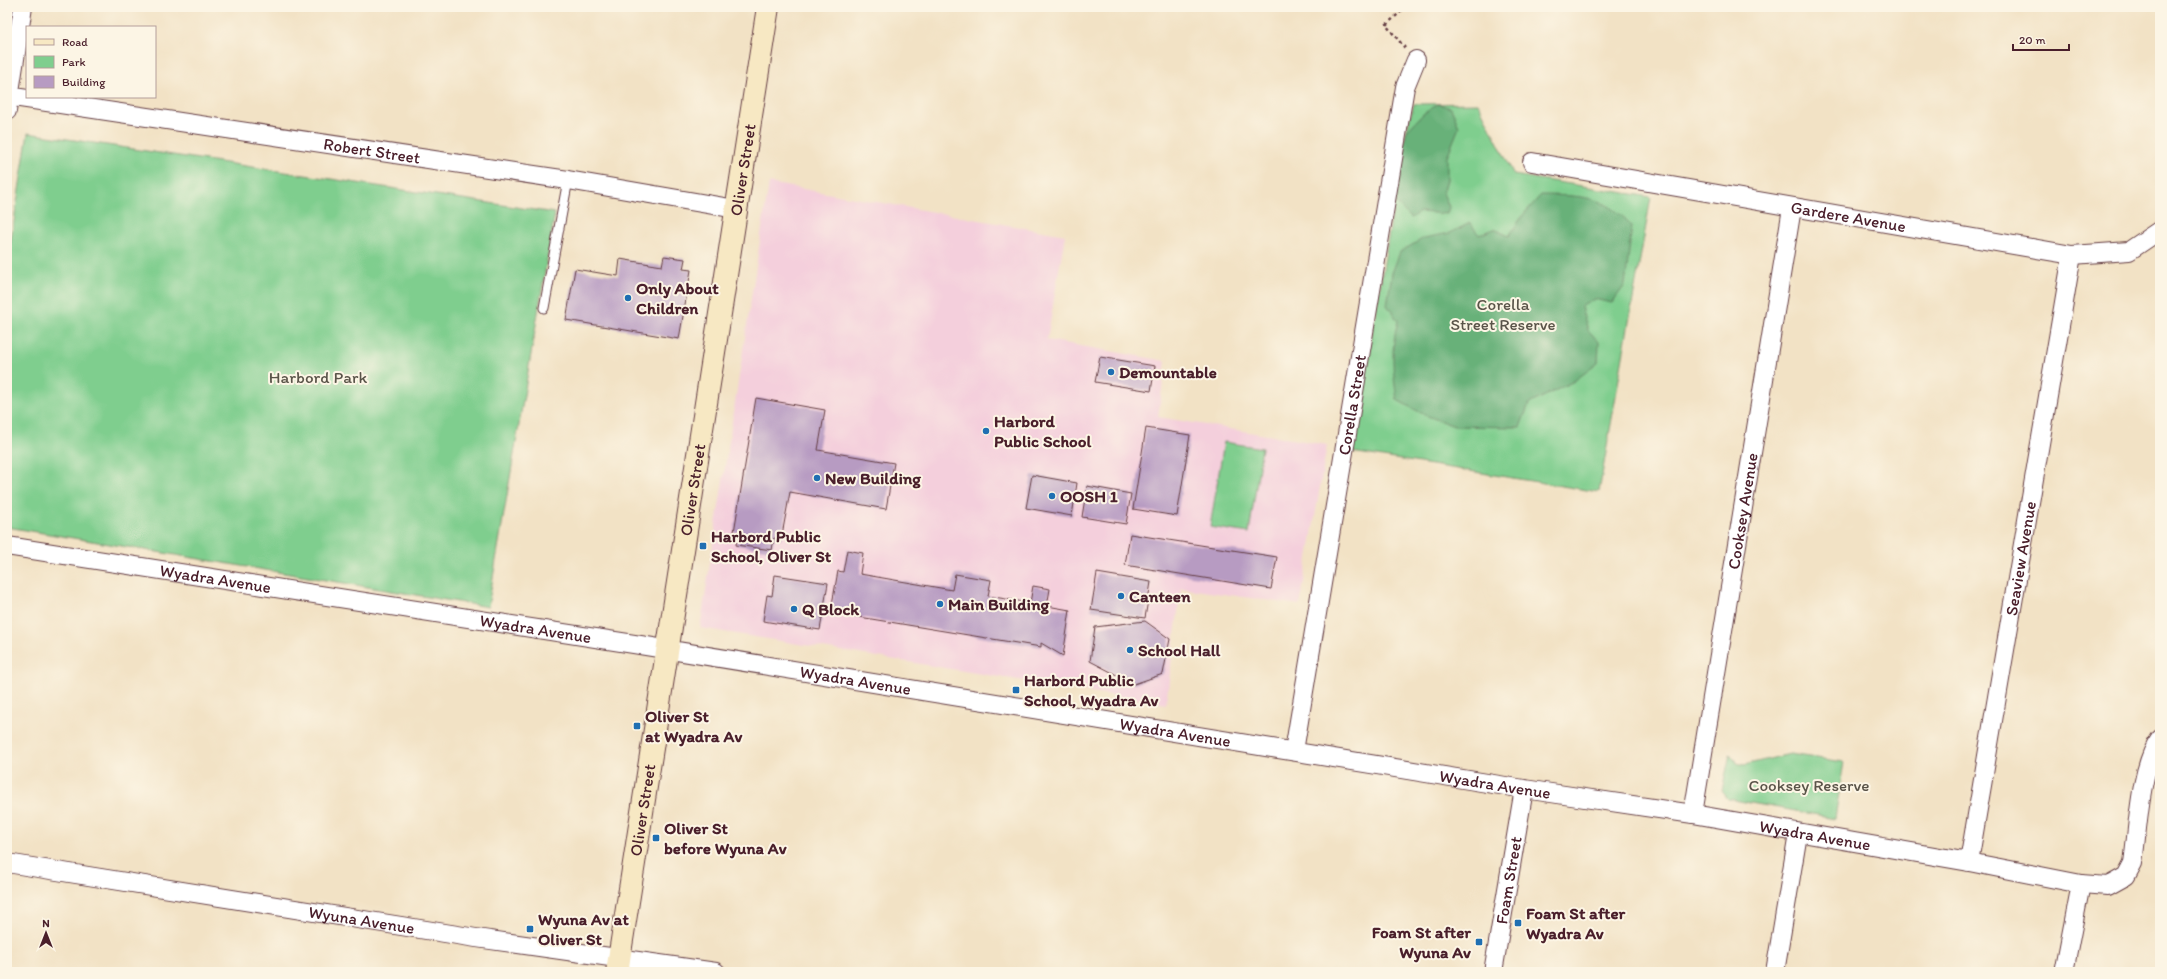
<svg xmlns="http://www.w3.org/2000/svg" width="2167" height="979" font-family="Itim,sans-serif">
<rect width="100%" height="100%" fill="#fcf5e5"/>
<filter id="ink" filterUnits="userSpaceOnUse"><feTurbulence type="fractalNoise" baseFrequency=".025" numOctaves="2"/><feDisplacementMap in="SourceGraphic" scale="8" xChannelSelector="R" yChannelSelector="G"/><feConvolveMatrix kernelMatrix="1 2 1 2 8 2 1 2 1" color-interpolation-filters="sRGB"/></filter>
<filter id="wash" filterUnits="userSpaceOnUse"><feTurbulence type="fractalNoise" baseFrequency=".012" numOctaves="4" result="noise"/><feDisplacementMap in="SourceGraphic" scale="16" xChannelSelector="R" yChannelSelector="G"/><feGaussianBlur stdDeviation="0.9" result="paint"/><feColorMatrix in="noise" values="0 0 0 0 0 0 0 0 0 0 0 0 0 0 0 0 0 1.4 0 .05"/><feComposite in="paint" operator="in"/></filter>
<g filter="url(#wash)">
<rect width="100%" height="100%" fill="#f2e2c5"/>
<!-- built -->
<polygon fill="#f4cfdc" points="769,183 1065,235 1047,340 1166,361 1158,417 1327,445 1300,605 1181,588 1166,704 700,628"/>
<!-- green -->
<g fill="#7fce8e" stroke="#64765c">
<polygon points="1478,103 1514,175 1651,197 1599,492 1352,452 1406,132 1414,104"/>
<polygon points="28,133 555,213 488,607 7,527 7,265"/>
<polygon points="1224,442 1262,448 1249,533 1210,527"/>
<polygon points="1730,754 1737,763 1744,765 1790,754 1844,762 1835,818 1728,799 1722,791"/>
</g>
<!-- forest -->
<g fill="#67b179" stroke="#586852">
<polygon points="1438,104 1451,108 1459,127 1447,157 1447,180 1443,193 1449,207 1447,214 1420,212 1411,218 1394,201 1406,132 1423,114"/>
<path d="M1541,195c40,1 63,-1 91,31l-7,59 -13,18 -18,-4 -13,8 7,23 11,12 -1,21 -24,18 -45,23 -9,23 -66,-1 -29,-11 -28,-15c-4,-28 -7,-51 1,-79l-11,-16 5,-32 8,-21 24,-14 26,-5 20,-10 9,12 15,-6 15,7 14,-21z"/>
</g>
<g id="blocks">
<!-- building -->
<g fill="#b79bc2">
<polygon points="664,256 685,259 683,269 691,270 679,339 566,320 575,269 618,276 620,259 662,266"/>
<polygon points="1100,357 1155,366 1151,391 1095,382"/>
<polygon points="756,398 825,410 818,450 894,463 886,509 790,492 781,540 774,538 772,550 736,545 738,533 734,532"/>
<polygon points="1146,428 1190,435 1177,516 1133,509"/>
<polygon points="1032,475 1077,483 1072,516 1026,508"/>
<polygon points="1087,486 1131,494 1126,524 1082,517"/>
<polygon points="1130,534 1277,557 1271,589 1125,565"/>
<polygon points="847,550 863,553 860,574 952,590 955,574 991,580 988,596 1030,603 1033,586 1050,589 1047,606 1070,610 1063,656 1041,643 1041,647 835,613 836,610 831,610 838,571 843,572"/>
<polygon points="1097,573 1151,582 1145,618 1091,610"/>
<polygon points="775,575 828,583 820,630 763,621 767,595 772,596"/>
<polygon points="1145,621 1170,639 1163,674 1134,684 1090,661 1095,627"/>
</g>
</g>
</g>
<g filter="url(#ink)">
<use href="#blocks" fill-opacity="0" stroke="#633c42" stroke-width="1"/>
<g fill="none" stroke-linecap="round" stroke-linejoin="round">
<defs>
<polyline id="lane" points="544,308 568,180"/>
<g id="street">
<path id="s1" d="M7,96l561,84 168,29"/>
<polyline points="7,111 23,7"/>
<path id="s2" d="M1532,162l540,93 57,-4 31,-21"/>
<path id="s3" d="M7,546l627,98 890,145 169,25 276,48 112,22 27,2 18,-10 7,-13c5,-35 7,-97 27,-124"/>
<path id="s4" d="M1294,751l111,-664 11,-27"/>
<path id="s5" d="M1693,814l99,-606"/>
<path id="s6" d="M1969,862l103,-607"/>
<path id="s7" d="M7,863l469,75 240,34"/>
<path id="s8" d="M1493,972l31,-183"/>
<polyline points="1775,972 1798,834"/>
<polyline points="2064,972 2081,884"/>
</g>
<g id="secondary">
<path id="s9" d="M617,972l151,-965"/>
</g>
</defs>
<!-- lane casing -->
<use href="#lane" stroke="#633c42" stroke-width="11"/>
<!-- street casing -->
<use href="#street" stroke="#633c42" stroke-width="20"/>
<!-- secondary casing -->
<use href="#secondary" stroke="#633c42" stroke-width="24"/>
<!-- path -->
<polyline stroke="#633c42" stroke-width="2.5" stroke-dasharray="3 3" stroke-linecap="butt" points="1405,48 1386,25 1406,7"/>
<!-- lane -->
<use href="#lane" stroke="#fff" stroke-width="9"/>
<!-- street -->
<use href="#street" stroke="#fff" stroke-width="18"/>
<!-- secondary -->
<use href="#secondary" stroke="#f7e8c3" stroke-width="22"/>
</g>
</g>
<!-- markers -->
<g fill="#1f6fb2" stroke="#fcf5e5" stroke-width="1.5">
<circle cx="628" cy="298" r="4"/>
<circle cx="1111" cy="372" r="4"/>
<circle cx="986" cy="431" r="4"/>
<circle cx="817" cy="478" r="4"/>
<circle cx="1052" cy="496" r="4"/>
<rect x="699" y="542" width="8" height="8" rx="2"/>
<circle cx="1121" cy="596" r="4"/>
<circle cx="940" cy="604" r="4"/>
<circle cx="794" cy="609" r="4"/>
<circle cx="1130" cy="650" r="4"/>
<rect x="1012" y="686" width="8" height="8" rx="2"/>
<rect x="633" y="722" width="8" height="8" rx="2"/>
<rect x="652" y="834" width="8" height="8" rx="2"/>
<rect x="1514" y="919" width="8" height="8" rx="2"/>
<rect x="526" y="925" width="8" height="8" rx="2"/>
<rect x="1475" y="938" width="8" height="8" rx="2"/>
</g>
<g text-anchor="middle" stroke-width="4" stroke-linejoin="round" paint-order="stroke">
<!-- street labels -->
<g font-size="17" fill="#4a1f2b" stroke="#fcf5e5">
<text dy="6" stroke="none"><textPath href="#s1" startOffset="369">Robert Street</textPath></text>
<text dy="6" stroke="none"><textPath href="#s9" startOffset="812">Oliver Street</textPath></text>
<text dy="6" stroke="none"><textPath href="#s2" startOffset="321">Gardere Avenue</textPath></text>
<text dy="6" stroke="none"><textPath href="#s4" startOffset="351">Corella Street</textPath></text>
<text dy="6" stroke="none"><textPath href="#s9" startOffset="488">Oliver Street</textPath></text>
<text dy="6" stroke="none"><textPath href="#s5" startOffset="307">Cooksey Avenue</textPath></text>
<text dy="6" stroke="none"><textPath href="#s6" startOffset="308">Seaview Avenue</textPath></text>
<text dy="6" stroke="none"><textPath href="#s3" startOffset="211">Wyadra Avenue</textPath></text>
<text dy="6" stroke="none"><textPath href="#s3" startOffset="535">Wyadra Avenue</textPath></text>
<text dy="6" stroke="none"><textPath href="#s3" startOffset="859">Wyadra Avenue</textPath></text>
<text dy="6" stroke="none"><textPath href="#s3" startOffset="1183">Wyadra Avenue</textPath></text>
<text dy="6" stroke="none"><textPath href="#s3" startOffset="1507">Wyadra Avenue</textPath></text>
<text dy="6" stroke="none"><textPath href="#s9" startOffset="164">Oliver Street</textPath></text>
<text dy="6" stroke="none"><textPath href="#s3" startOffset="1831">Wyadra Avenue</textPath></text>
<text dy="6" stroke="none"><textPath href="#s8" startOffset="93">Foam Street</textPath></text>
<text dy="6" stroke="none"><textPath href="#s7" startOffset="359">Wyuna Avenue</textPath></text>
</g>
<!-- poi labels -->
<g font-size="17" font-weight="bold" fill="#4a1f2b" stroke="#fcf5e5" text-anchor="start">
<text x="636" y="294">Only About<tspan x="636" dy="20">Children</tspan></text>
<text x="1119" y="378">Demountable</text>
<text x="994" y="427">Harbord<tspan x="994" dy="20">Public School</tspan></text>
<text x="825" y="484">New Building</text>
<text x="1060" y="502">OOSH 1</text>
<text x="711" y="542">Harbord Public<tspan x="711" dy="20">School, Oliver St</tspan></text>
<text x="1129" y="602">Canteen</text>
<text x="948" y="610">Main Building</text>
<text x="802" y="615">Q Block</text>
<text x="1138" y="656">School Hall</text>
<text x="1024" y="686">Harbord Public<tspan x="1024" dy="20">School, Wyadra Av</tspan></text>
<text x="645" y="722">Oliver St<tspan x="645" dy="20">at Wyadra Av</tspan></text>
<text x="664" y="834">Oliver St<tspan x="664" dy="20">before Wyuna Av</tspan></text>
<text x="1526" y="919">Foam St after<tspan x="1526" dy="20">Wyadra Av</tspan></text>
<text x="538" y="925">Wyuna Av at<tspan x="538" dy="20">Oliver St</tspan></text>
<text x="1471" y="938" text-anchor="end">Foam St after<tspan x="1471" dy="20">Wyuna Av</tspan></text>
</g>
<!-- park labels -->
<g font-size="17" fill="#5a5449" stroke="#fcf5e5">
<text x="1503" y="310">Corella<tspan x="1503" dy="20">Street Reserve</tspan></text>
<text x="318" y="383">Harbord Park</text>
<text x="1809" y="791">Cooksey Reserve</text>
</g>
</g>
<!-- margin -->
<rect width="2167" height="979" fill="none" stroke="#fcf5e5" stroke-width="24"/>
<!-- legend -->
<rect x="26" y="26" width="130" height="72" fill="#fcf5e5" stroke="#b59f9b"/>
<rect x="34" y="39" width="20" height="6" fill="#f7e8c3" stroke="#b59f9b"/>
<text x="62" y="46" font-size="12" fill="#4a1f2b">Road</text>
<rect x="34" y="56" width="20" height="12" fill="#7fce8e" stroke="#b59f9b"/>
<text x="62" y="66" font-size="12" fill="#4a1f2b">Park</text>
<rect x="34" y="76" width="20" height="12" fill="#b79bc2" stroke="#b59f9b"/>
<text x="62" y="86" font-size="12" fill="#4a1f2b">Building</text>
<!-- north arrow -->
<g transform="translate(46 933)" stroke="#fcf5e5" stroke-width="3" paint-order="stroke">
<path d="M0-3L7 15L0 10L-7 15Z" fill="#4a1f2b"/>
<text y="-6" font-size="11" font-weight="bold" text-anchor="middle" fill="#4a1f2b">N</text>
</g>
<!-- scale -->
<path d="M2013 44v6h56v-6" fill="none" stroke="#4a1f2b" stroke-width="2"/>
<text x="2019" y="44" font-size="12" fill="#4a1f2b" stroke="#fcf5e5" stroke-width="3" paint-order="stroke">20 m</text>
</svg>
